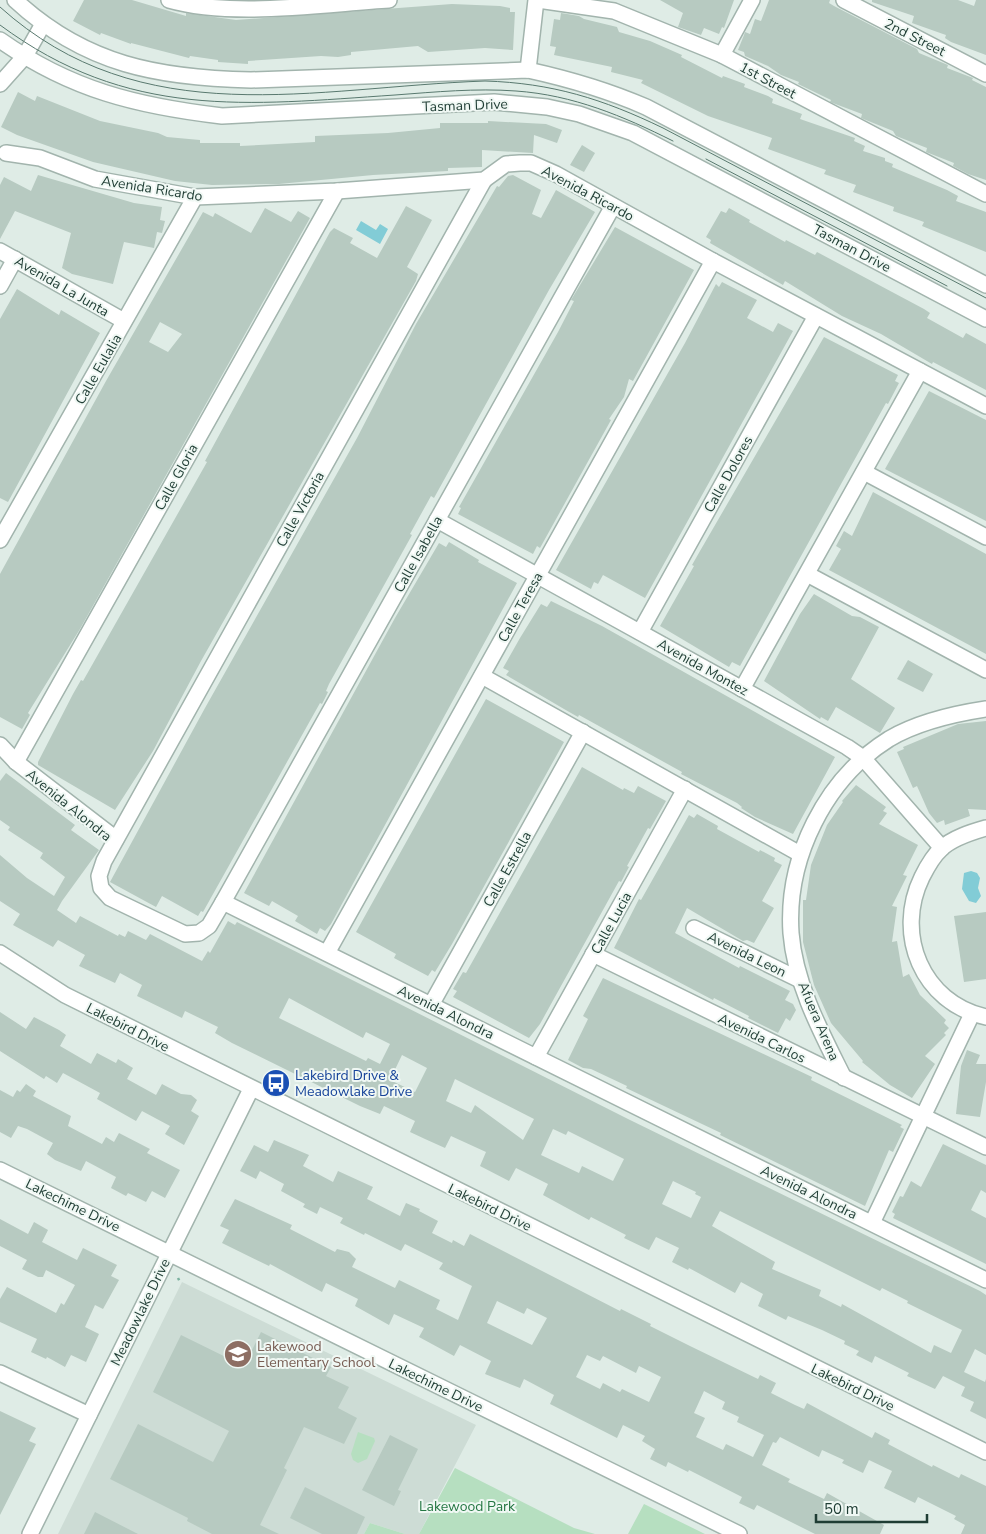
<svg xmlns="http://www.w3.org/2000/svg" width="986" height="1534" font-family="'Nunito Sans',sans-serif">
<rect width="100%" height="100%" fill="#dfece6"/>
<!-- built -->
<polygon fill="#cddcd5" points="182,1282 476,1425 419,1534 405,1534 370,1523 364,1534 58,1534"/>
<!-- park -->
<g fill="#b6dfc0">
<polygon points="358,1432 374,1438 375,1441 367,1459 358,1463 353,1460 351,1454"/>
<polygon points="455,1468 574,1528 595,1534 419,1534"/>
<polygon points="644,1504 705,1534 628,1534"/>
<polygon points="370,1523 405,1534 364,1534"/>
</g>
<!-- water -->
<g fill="#82ccd6">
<polygon points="361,221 376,230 380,224 388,229 380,244 356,230"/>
<polygon points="971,871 977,873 980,878 978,888 981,896 976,903 969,901 962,889 964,873"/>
</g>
<!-- building -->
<g fill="#b7cac1" fill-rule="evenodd">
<polygon points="84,0 132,0 186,16 186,13 236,20 452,4 500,6 510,8 510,12 515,12 513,50 485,48 428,52 418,46 351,52 351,55 338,57 321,56 248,61 248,64 218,62 218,60 190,56 189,58 131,43 131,44 101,33 100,35 73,21"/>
<polygon points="660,0 734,0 724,28 722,27 719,34 704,28 701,35 678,27 683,13"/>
<polygon points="769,0 830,0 829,3 834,6 917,49 919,53 948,65 947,68 973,78 972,80 986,87 986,180 968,174 953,166 954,163 926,152 927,148 896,136 893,131 861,118 862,114 830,102 831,100 798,84 799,82 781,75 768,66 745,56 744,52 738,50 744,35 745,32 750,34 755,19 761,21"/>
<polygon points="872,0 958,0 974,6 976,0 986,0 986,55 951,42 945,38 946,35 943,34 912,23 914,16 872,2"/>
<polygon points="561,13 579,16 584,19 617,27 619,32 650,41 682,55 681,57 722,78 723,76 745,84 744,87 768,96 773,99 772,103 802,114 800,119 855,138 854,141 865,146 863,151 885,158 885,161 893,164 892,167 947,190 958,196 956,201 986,212 986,252 922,226 924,222 893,211 894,207 853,192 856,185 824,174 826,170 768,149 772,138 708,116 641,83 643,80 611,72 612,67 554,55 556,47 550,46 554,19 560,20"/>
<polygon points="18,92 35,101 37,96 100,121 158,133 167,137 200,140 200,143 240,143 240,146 315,142 315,136 388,133 440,128 440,123 488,123 488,121 546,124 562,130 557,143 534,135 533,153 482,150 482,167 448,168 448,171 373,175 279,184 212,185 175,181 93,162 17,135 1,127"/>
<polygon points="582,145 595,153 584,172 570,165"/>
<polygon points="38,175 134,203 162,207 160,220 165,221 162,233 157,232 154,248 124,242 113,284 72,274 62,268 71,233 15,211 0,239 0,185 4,177 31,191"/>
<polygon points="513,175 541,190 532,214 541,218 556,190 595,212 549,290 434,498 431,496 410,534 412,535 329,684 326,691 328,692 322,704 320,703 203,912 201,911 198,916 162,896 156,907 110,882 205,708 357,438 416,324 497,186 499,187 508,176"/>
<polygon points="406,206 432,220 407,267 418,274 416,281 201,661 153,751 115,810 38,765 38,762 73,694 81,680 83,681 207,462 205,461 330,232 334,228 353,238 350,243 377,258"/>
<path d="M265,208l26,14 7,-11 12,7 -230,411 -52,84 2,2 -8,14 -22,-12v-143l106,-193 97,-169 10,5 2,-4 36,20zM160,322l22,12 -14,18 -19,-10z"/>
<polygon points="729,208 750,220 749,222 785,242 786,240 815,255 817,252 924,309 930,313 927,318 963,338 966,333 986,344 986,390 933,362 932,364 881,334 842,316 785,281 783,285 710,243 711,240 706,237 721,211 726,213"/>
<polygon points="615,227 694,270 633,381 629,379 624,397 609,419 611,420 540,548 537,546 533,554 458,514 461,508 459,507 558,332 574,301 571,300"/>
<polygon points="722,282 757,300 747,318 773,332 778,323 793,331 645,598 603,575 598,584 594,582 591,589 556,570 685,343 716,284 719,287"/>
<polygon points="17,289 59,315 61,310 100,333 8,502 0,498 0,319"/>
<polygon points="824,337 898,375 895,381 899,383 888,404 886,403 740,666 732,662 729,667 660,626 694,566 692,565 700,551"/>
<polygon points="929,391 986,420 986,521 885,469"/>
<polygon points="873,492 986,554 986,654 829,570 841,549 836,546 844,531 852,536"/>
<polygon points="449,542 479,560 478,562 517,583 331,924 325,931 320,928 317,934 295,921 298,916 272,901 269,906 244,893 395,618 439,543 446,547"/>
<polygon points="814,594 852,616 860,617 879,627 851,679 895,708 880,733 836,707 828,721 821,717 820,719 764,681 800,614"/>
<polygon points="551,601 602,626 835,757 793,834 755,817 741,808 742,807 737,803 681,774 682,772 579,715 578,717 564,709 506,675 509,671 503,668 520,638 541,604 547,607"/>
<polygon points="908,660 933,674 923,692 897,679"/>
<polygon points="486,699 564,742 452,944 435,972 432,970 428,976 394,958 396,954 356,932"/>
<polygon points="986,721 986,810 968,809 970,816 945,825 944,820 937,823 929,813 917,786 913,788 897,752 904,749 903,747 958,724"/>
<polygon points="582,767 623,790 624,788 634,793 638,786 666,801 650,829 648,828 627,866 629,867 621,882 619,881 540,1024 529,1038 453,997 457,991 453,989 463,972 466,973"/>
<path d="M6,773l69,52 -4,5 28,20 -37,51 -5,9 19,13 4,-7 38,20 1,-2 6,3 3,-6 18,9 4,-6 52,27 6,-10 2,2 18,-32 7,4 2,-3 391,197 352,172 6,4v60l-11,-6 -11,23 21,10 1,-3v40l-16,-8 4,-9 -13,-6 4,-9 -22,-11 -8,13 -28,-13 2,-3 -34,-17 -3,7 -16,-8 3,-4 -15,-7 1,-3 -23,-11 -34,-14 -2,4 -28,-14 5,-12 -22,-12 -6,11 -46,-25 -1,2 -16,-8 7,-14 -23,-11 -7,13 -25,-12 2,-3 -35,-18 -2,3 -46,-25 5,-11 -32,-16 -7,13 -29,-15 6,-14 -35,-16 -6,12 -20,-9 -15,-7 5,-11 -31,-15 -4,8 -20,-8 -128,-63 -17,-10 3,-6 -33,-16 -3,7 -45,-22 5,-11 -22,-12 -5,10 -36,-17 6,-11 -27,-15 -5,7 -40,-22 7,-11 -20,-13v-46l27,23 27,18 11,-19 -25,-19 3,-5 -35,-23 2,-3 -10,-7v-39zM289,998l74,40 3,-6 24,12 -10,20 -12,-6 -2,3 -87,-43zM402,1055l25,13 -12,24 -25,-12zM455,1079l79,40 -11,21 -48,-35 -4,8 -25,-12zM553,1129l13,6 2,-4 56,28 -11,22 -31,-15 -3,7 -38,-18zM673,1181l23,11 -1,2 6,3 -10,21 -29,-14zM720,1211l160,80 2,-3 26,13 -1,2 55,27 -11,23 -17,-8 -3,8 -89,-49 -1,3 -22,-11 2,-6 -49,-21 3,-7 -63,-36z"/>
<polygon points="856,785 886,807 883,811 887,813 879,824 918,845 903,875 907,876 892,906 897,907 892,942 897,941 903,977 909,974 920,995 946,1020 944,1023 949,1028 944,1033 946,1035 925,1056 935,1064 912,1098 890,1085 862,1062 863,1061 831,1023 814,985 803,942 803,900 806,900 811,865 827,825 843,802 842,801"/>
<polygon points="697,814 718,826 717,829 759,852 760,850 775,858 774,861 782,865 762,901 774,908 754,943 747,940 743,941 687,908 675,933 739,968 740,966 790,991 785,1000 793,1004 796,1010 790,1021 786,1018 778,1033 748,1018 749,1016 714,998 713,1000 614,948 639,899 641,900 689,815 694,818"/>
<polygon points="986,912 986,979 964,982 954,916"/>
<polygon points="603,978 812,1077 811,1080 902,1125 900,1127 904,1129 893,1152 889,1150 865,1206 720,1135 721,1133 626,1088 627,1086 591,1069 583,1068 568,1060 588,1019 583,1016"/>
<polygon points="0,1012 26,1029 34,1017 59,1030 66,1035 60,1046 91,1064 97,1053 116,1063 118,1059 133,1068 127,1079 156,1095 162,1084 181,1094 191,1095 197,1100 191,1111 199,1116 184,1145 165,1134 170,1126 142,1111 136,1121 97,1099 100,1093 63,1073 57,1083 46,1076 44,1079 0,1051"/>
<polygon points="967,1050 980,1055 976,1064 986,1064 986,1082 980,1117 956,1114 961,1066"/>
<polygon points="26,1084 36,1091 33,1096 71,1116 68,1126 102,1144 106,1137 114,1142 119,1133 150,1149 147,1153 180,1170 165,1198 152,1191 146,1202 128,1193 126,1196 111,1188 116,1177 86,1161 81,1171 55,1160 47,1154 53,1143 27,1129 18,1126 11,1138 0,1132 0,1090 13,1097 17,1090 20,1092"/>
<path d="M274,1140l35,15 -6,11 30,16 5,-11 35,16 -6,12 33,17 6,-13 14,6 -1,2 19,10 -6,12 20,10 1,-3 11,6 6,-12 150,77 1,-2 30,15 -1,2 40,20 68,33 2,-4 16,8 -5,10 24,12 9,4 3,-6 65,35 3,-6 15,8 -2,4 44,23 1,-2 26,13 2,-4 25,12v48h-25l4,-9 -11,-6 2,-3 -38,-19 -3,6 -31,-15 8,-17 -23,-11 -6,13 -21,-10 2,-3 -22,-10 -3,7 -39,-20 -4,6 -3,-1 -11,23 28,14 -2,3 36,17 3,-6 57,32 -4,9h-65l-58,-29 -3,5 -15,-7 3,-6 -53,-27 -1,2 -20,-10 -2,5 -16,-8 5,-10 -13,-8 3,-5 -22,-11 -6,13 -67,-34 4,-9 -30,-16 -4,9 -35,-14 6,-13 -31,-16 -6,11 -35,-19 5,-9 -30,-14 -5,11 -34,-19 3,-7 -32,-16 -4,9 -52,-28 -1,2 -47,-23 7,-13 -9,-4 15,-27 57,26 -2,4 45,23 2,-3 12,3 7,7 -4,8 43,21 4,-8 41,20 -4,9 22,11 14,-34 -33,-17 4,-6 -38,-19 -4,7 -36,-18 -1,2 -24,-12 3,-5 -23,-11 -3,7 -14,-7 2,-3 -24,-13 3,-7 -24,-13 -4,8 -16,-8 14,-26 14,7zM497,1301l27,13 3,-6 20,10 -15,27 -45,-22zM587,1355l13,6 3,-5 33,17 3,-7 22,11 -12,25 -27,-13 -2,3 -17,-9 -3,6 -24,-12zM704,1391l21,11 -3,7 17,8 -2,5 27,13 -11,22 -27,-13 -3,6 -27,-13 9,-19 -11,-5z"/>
<polygon points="943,1144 986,1165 986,1193 981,1190 971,1210 986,1218 986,1264 893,1218 895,1214 892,1212 900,1196 903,1197 911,1181 921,1187"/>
<polygon points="0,1219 28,1234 34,1222 48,1230 42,1242 77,1260 83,1248 117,1265 111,1276 119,1280 103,1309 95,1305 85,1327 99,1334 86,1362 71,1355 65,1367 47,1357 46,1359 31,1352 37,1339 0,1322 0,1299 7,1287 56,1313 61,1303 64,1305 75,1285 46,1270 43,1277 38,1277 22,1269 27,1260 0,1246"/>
<polygon points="261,1332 331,1367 326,1376 349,1387 338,1408 357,1418 344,1444 304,1427 284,1468 287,1470 260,1525 279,1534 212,1534 187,1521 188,1518 110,1479 138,1424 213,1462 229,1431 153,1392 181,1335 244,1366"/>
<polygon points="0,1411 36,1428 29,1441 36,1444 0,1515"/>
<polygon points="390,1435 418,1449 398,1490 401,1491 394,1506 362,1490"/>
<polygon points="305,1487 365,1517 357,1534 322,1534 290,1518"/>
<polygon points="95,1512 138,1534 84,1534"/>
</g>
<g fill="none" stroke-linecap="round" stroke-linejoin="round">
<defs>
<g id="minor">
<path d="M15,0c70,65 144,78 236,80l277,-10c41,9 79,20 118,37l340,178"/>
<path d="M169,0c63,18 154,4 220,0"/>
<polyline points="538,0 614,11 722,55 986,194"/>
<polyline points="844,0 986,74"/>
<path d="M0,40c71,50 137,66 222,76l272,-14 53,5 32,7 54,19 353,186"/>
<polyline points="722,55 752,0"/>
<polyline points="528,70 536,0"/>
<polyline points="0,84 25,56 43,24"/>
<polyline points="6,153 40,158 95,179 195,197 337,191 484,180 506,164 520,163 531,163 556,174 713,261 986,406"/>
<polyline points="484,180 104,861 99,876 101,888 110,898 185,934 199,933 209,926 223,902 613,206"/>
<polyline points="0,251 124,321"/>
<polyline points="0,286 15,259"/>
<polyline points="864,472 986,537"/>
<polyline points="437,520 847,747 863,758 942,848"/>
<polyline points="0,540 195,197"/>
<polyline points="807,574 986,670"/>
<polyline points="640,632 816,316"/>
<polyline points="482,676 800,854"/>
<polyline points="742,689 920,371"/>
<polyline points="0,745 16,762 116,839"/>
<polyline points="16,762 337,191"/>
<path d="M986,828c-14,4 -34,10 -45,21 -8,7 -14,18 -19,28 -28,57 0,126 64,140"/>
<polyline points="223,902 986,1280"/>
<polyline points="694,928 800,980"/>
<polyline points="0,953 65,995 986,1452"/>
<polyline points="327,953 713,261"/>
<polyline points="593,954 986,1147"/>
<polyline points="431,1005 583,732"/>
<polyline points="536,1057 685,789"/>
<path d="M844,1078c-23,-46 -49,-94 -53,-145 -5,-75 34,-154 98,-194 29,-17 64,-25 97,-30"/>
<polyline points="0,1170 739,1534"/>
<polyline points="872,1223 972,1014"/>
<polyline points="0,1373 89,1415"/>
<polyline points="30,1534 251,1089"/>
</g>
</defs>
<!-- minor casing -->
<use href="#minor" stroke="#a2b4ad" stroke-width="18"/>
<!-- path -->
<polyline stroke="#7db2a0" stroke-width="2.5" stroke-dasharray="2.5 4" stroke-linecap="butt" points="178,1278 180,1282"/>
<!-- minor -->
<use href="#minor" stroke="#fff" stroke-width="15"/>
<!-- tram -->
<g stroke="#59796f" stroke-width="1">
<path d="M0,7c142,128 314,80 485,74 67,2 118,18 178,47l323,170"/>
<path d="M0,25c128,95 247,80 395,70 40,-3 81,-7 121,-4 57,4 107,25 157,50"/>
<polyline points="706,159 947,286"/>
</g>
</g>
<!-- icons -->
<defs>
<symbol id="bus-disc" viewBox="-11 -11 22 22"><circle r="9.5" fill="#1a4fb4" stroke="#f0f8f4"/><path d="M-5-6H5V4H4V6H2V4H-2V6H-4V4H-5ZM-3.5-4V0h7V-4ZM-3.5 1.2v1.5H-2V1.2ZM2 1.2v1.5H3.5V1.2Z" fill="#fff"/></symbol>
<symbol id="school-disc" viewBox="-11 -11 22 22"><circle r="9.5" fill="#8d6e63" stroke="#f0f8f4"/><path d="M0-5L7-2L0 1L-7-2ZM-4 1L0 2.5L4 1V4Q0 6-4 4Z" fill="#fff"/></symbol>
</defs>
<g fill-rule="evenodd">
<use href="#bus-disc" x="260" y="1067" width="32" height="32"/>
<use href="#school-disc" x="222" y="1338" width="32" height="32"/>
</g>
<g text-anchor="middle" stroke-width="4" stroke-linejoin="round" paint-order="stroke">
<!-- street labels -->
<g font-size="14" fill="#1f3d34" stroke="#f0f8f4">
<text transform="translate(915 37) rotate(27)" y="5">2nd Street</text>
<text transform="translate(768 80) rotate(28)" y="5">1st Street</text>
<text transform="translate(465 105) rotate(-2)" y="5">Tasman Drive</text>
<text transform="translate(152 188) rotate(9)" y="5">Avenida Ricardo</text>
<text transform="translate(588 193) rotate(28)" y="5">Avenida Ricardo</text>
<text transform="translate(852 248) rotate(28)" y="5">Tasman Drive</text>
<text transform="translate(62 286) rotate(30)" y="5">Avenida La Junta</text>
<text transform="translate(98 369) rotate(-60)" y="5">Calle Eulalia</text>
<text transform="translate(728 474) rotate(-61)" y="5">Calle Dolores</text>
<text transform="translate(176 477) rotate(-61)" y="5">Calle Gloria</text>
<text transform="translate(300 509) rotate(-61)" y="5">Calle Victoria</text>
<text transform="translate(418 554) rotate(-61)" y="5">Calle Isabella</text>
<text transform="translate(520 607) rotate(-61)" y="5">Calle Teresa</text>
<text transform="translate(703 667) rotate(29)" y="5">Avenida Montez</text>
<text transform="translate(69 805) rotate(39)" y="5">Avenida Alondra</text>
<text transform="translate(507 869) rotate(-61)" y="5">Calle Estrella</text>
<text transform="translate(611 923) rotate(-61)" y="5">Calle Lucia</text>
<text transform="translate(747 954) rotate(26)" y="5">Avenida Leon</text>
<text transform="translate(446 1012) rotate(26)" y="5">Avenida Alondra</text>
<text transform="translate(819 1021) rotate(67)" y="5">Afuera Arena</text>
<text transform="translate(128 1027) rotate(27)" y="5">Lakebird Drive</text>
<text transform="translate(762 1038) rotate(26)" y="5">Avenida Carlos</text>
<text transform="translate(809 1192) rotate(26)" y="5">Avenida Alondra</text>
<text transform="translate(73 1205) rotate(26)" y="5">Lakechime Drive</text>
<text transform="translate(490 1207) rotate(26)" y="5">Lakebird Drive</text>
<text transform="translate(140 1312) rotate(-64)" y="5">Meadowlake Drive</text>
<text transform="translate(436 1385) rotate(26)" y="5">Lakechime Drive</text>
<text transform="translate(853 1387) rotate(26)" y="5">Lakebird Drive</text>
</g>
<!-- transit labels -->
<g font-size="14" fill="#164399" stroke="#f0f8f4" text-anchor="start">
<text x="295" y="1080">Lakebird Drive &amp;<tspan x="295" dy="16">Meadowlake Drive</tspan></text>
</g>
<!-- education labels -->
<g font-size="14" fill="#785e54" stroke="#f0f8f4" text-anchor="start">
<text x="257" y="1351">Lakewood<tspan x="257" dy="16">Elementary School</tspan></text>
</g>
<!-- park labels -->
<g font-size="14" fill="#257743" stroke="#f0f8f4">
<text x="467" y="1511">Lakewood Park</text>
</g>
</g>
<!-- scale -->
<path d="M816 1514v8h111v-8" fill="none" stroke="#1f3d34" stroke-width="2.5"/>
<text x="824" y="1514" font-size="15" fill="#1f3d34" stroke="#f0f8f4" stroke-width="4" paint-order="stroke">50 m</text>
</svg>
